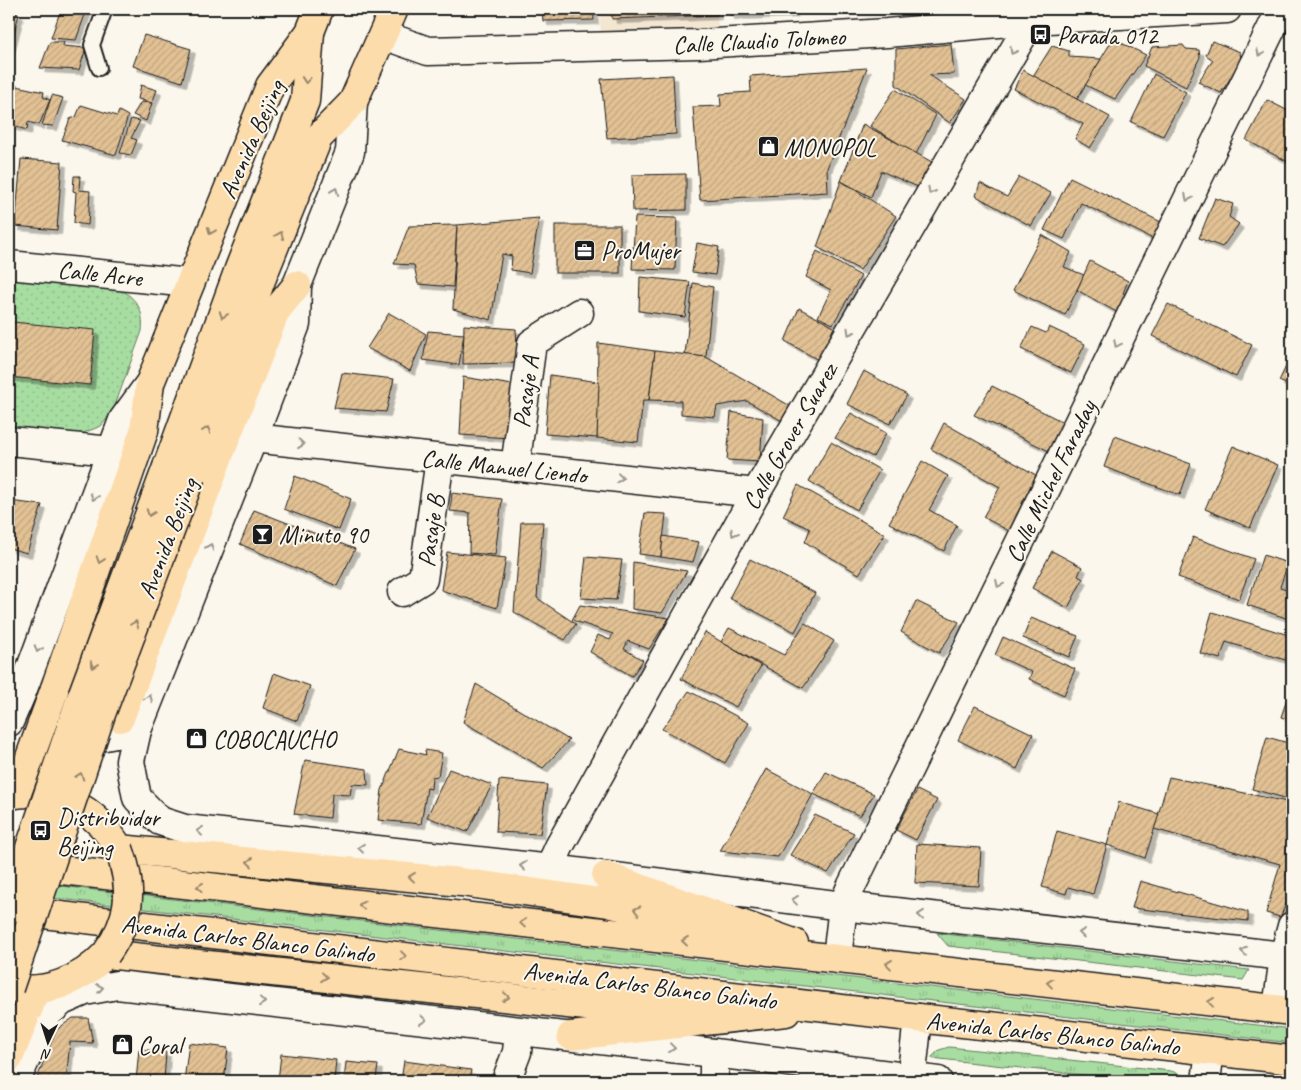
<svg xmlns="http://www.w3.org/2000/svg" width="1301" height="1090" font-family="Caveat,sans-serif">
<defs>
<pattern id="grass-tufts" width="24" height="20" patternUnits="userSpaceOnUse" patternTransform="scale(1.25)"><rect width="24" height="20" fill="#a7dda1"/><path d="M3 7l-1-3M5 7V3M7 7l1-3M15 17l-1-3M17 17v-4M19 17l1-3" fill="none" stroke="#8fbd8a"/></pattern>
<pattern id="park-dots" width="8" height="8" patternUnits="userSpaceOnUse" patternTransform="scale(1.25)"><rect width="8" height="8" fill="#a7dda1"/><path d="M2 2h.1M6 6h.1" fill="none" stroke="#8fbd8a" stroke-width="1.8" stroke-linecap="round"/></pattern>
<pattern id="building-hatch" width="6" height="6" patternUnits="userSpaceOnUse" patternTransform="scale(1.25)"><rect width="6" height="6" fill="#e2c194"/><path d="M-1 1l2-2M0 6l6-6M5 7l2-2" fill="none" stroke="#c1a57f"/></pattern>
<filter id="shadow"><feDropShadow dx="4.5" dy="4.5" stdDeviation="0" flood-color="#0004"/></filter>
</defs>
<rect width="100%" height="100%" fill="#fbf7ec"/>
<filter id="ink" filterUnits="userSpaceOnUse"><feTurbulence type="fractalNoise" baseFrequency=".02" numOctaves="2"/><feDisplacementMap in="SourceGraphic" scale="10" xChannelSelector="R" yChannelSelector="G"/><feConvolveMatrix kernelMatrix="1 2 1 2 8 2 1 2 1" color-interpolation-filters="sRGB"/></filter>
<g filter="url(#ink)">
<!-- built -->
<polygon fill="#f4e7d2" points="599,9 717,9 718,30 601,35"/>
<!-- grass -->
<g fill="url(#grass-tufts)" stroke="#627c5e">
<polygon points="9,880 1292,1029 1292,1043 9,893"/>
<polygon points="937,933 1249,970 1243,980 948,946"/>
<polygon points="949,1047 1171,1071 1183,1075 1187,1081 1138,1081 931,1058 939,1050"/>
</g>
<!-- park -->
<path fill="url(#park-dots)" stroke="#627c5e" d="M9,276l113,14c16,11 22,21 20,41l-29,80 -12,15 -20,8 -72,-7z"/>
<!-- building -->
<g fill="url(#building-hatch)" stroke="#1c1c1c" filter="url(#shadow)">
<polygon points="61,9 87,9 76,40 51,38"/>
<polygon points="542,9 593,9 594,20 543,21"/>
<polygon points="611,9 717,9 717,15 612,19"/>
<polygon points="730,9 793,9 793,13 730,15"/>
<polygon points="9,12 19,14 10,49 9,49"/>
<polygon points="144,35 191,49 182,82 133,66"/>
<polygon points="1113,39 1146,55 1115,99 1085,85"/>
<polygon points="1212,41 1240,52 1241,61 1221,93 1198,82 1213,60 1206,55"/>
<polygon points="50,42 64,42 63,46 86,48 79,70 40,68"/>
<polygon points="951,44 954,74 929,75 966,99 950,123 896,85 896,49"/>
<polygon points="1183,45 1186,49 1199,50 1200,57 1186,87 1144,66 1152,47"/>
<polygon points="1052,46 1069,51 1069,57 1101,59 1077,99 1033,76"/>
<polygon points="867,68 827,168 828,192 700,200 693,107 721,106 720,94 751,92 750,76"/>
<polygon points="1023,70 1110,117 1090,148 1075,139 1083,124 1014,89"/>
<polygon points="1154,74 1186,92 1163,136 1131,122"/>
<polygon points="673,75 676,134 607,138 601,79"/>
<polygon points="12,85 44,92 43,97 50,100 39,125 28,122 27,130 9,125 9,92"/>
<polygon points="141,85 157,90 152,103 138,99"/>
<polygon points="895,89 936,115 916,154 870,126"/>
<polygon points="52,95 63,98 53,126 42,125"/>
<polygon points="1267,100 1292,113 1292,164 1246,140"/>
<polygon points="141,102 152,103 146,121 133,115"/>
<polygon points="81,105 117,116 119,111 128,116 116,155 62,140 70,119 76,117"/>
<polygon points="131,119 140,121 131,138 137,140 131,155 120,153"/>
<polygon points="863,124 932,162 918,187 881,171 871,197 841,181"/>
<polygon points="21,159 62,162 57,230 15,226"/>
<polygon points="686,174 686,210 633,211 632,175"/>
<polygon points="74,176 80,176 79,190 90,191 88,225 74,223 76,192 73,191"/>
<polygon points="1019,177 1051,193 1031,226 976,196 980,183 1007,197"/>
<polygon points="1070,177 1163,223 1155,240 1081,203 1064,239 1044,230"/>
<polygon points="841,181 896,216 860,270 817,247"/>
<polygon points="1215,198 1233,204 1229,217 1239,224 1222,247 1199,238"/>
<polygon points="635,217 677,218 675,270 632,269"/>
<polygon points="539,218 530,273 511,270 512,256 502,254 491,320 453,309 457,225"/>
<polygon points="457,225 453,287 418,284 414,265 394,264 409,226"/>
<rect x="555" y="225" width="65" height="48"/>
<polygon points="1042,235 1071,252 1064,267 1084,275 1065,315 1013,290"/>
<polygon points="697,243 719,247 715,275 692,272"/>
<polygon points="817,251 861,276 833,324 818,317 831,290 806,277"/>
<polygon points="1090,261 1128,281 1123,293 1131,298 1120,314 1077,290"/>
<polygon points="640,277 690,282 685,317 639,311"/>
<polygon points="693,283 713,287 706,357 685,355"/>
<polygon points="1168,304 1252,345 1236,377 1152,336"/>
<polygon points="799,308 834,327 820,361 785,341"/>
<polygon points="389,313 426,334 410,371 367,348"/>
<polygon points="12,322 95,330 90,385 9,377"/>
<polygon points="464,325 516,329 518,363 463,364"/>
<polygon points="1032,327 1046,333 1049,327 1085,344 1071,373 1021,349"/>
<polygon points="428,331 464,334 459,365 423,360"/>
<polygon points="598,343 655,351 649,400 643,400 638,442 597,438"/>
<polygon points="655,351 706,357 792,407 784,422 747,401 717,406 715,417 681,414 681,401 649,400"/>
<polygon points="1292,354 1292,387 1279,381"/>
<polygon points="864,371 907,395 890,424 847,404"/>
<polygon points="342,373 394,379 386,412 334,408"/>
<polygon points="550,375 599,382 597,438 545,434"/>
<polygon points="463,377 519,386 510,438 460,435"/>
<polygon points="992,386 1063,422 1049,451 974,415"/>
<polygon points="731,412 763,418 760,462 727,460"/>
<polygon points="851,413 886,433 873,457 835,438"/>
<polygon points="944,423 1036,475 1009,531 983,517 1000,487 931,449"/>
<polygon points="1115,436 1191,464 1180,495 1104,467"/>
<polygon points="831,442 880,470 857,510 809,481"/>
<polygon points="1233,446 1278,465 1250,528 1205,509"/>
<polygon points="922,461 948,476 929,510 957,525 944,551 889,523"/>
<polygon points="295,476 351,499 339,530 284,509"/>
<polygon points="798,485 885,534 859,574 805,542 810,529 783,516"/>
<polygon points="452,493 502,499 495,555 469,553 470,513 450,511"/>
<polygon points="9,501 42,505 27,553 9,548"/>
<polygon points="254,510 355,549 337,586 240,544"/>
<polygon points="645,513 666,514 661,557 639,554"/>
<polygon points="521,522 543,522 537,598 576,624 565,640 514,612"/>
<polygon points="663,536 699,542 693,562 661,557"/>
<polygon points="1193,537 1254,559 1239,599 1178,577"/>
<polygon points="1052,551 1082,567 1078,576 1083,579 1068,608 1032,588"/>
<polygon points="447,552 506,558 497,608 441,590"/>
<polygon points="1263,555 1288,563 1280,587 1292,591 1292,620 1247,605"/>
<polygon points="586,557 622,560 616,600 581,598"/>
<polygon points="750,559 815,593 795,632 729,598"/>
<polygon points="633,562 687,571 662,613 632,609"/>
<polygon points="916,601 959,622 939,653 901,632"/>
<polygon points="580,605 669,618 649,649 628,641 624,649 643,660 632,676 590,652 598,635 610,640 613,634 572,620"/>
<polygon points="1212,612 1292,636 1292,662 1226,642 1220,659 1200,653"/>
<polygon points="1031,618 1078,636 1069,657 1023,638"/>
<polygon points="805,623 834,641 803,688 721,642 729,628 784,655"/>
<polygon points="705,632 761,666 736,707 681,679"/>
<polygon points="1003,637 1075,669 1064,695 1029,679 1032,672 995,655"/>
<polygon points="274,673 310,686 297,721 263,708"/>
<polygon points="476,684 569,740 543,768 463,722"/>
<polygon points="1292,684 1292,721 1281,717"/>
<polygon points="689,691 749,723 725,763 662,729"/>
<polygon points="975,706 1033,734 1017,769 958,740"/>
<polygon points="1267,737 1292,744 1292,800 1252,789"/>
<polygon points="399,749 426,755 425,750 442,753 438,776 432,777 431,789 427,788 421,824 378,820 382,790"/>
<polygon points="305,760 367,769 368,785 352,784 350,795 332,794 330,818 294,814"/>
<polygon points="449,769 492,785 467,832 427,817"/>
<polygon points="766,769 813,794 778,857 720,851"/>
<polygon points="826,772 874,794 860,816 813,794"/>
<polygon points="1169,777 1292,803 1292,891 1280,917 1266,913 1280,864 1154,829"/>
<polygon points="499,780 547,785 540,834 496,832"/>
<polygon points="917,790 937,800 916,840 896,830"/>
<polygon points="1119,802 1159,814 1145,858 1107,845"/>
<polygon points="815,815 854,833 828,873 790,855"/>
<polygon points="1057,831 1107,845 1093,894 1068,887 1066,894 1042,887"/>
<polygon points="917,844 981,848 979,886 915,883"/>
<polygon points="1140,881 1248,912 1248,921 1132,908"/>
<polygon points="73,1018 88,1018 93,1043 70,1042 66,1081 36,1081 56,1030"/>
<polygon points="189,1043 228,1048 224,1081 184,1081"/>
<polygon points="139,1049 166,1052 164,1081 136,1081"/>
<polygon points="281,1054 336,1060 334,1081 278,1081"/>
<polygon points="404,1061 471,1070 469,1081 401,1081"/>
<polygon points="346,1062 378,1065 376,1079 382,1080 382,1081 344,1081"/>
</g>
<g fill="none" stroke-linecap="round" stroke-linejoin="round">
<defs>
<polyline id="lane" points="99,68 92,45 105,9"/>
<g id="street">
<polyline points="383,35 428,51 699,44 887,33 1031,20 1227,9"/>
<polyline points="9,265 190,283"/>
<polyline points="253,438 756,493"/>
<polyline points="9,441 111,451"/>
<polyline points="515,467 532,343 579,313"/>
<polyline points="402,592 423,579 440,459"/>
<polyline points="552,869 555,856 559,847 756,493 1038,9"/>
<polyline points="837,958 843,906 850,889 1281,9"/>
<polyline points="1277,1009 1284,956 1292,926"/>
<polyline points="506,1081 517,1052 519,1032"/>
<polyline points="712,1081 714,1076 714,1053"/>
</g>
<g id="secondary">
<polyline points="353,102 350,152 297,285 296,324 253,438 137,730 130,761 137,798 160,821 185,829 552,869 843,906 1292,957"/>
<polyline points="9,722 22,692 123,420 150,383"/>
<polyline points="71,731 105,736 137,730"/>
<polyline points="16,1081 45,1016 62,1001 85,991 117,985 714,1053 938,1081"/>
<polyline points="911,1081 918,1018"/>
<polyline points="1206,1081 1210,1051"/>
</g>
<g id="primary">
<polyline points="167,467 239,269 305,101 310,32"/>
<polyline points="191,476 261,280 318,138 353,102 394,9"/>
<polyline points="120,718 219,456 276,311 297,285"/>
<polyline points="9,1058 36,990"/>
</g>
<g id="highway">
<polyline points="54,691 144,431 150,383 270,86 310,32 319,9"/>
<path d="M9,795c46,-9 87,13 110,54l342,33 147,21 114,28"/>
<polyline points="9,864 1292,1011"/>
<polyline points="606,876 794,943"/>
<polyline points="10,910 918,1018 1292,1060"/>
<path d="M9,988c37,7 71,-7 97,-34l480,52h113"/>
<polyline points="571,1036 786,1012"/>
</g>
</defs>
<!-- lane casing -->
<use href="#lane" stroke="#1c1c1c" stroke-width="18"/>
<!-- street casing -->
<use href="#street" stroke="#1c1c1c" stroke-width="31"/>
<!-- secondary casing -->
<use href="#secondary" stroke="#1c1c1c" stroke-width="31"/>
<!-- primary casing -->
<use href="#primary" stroke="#1c1c1c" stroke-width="31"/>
<!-- highway casing -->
<use href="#highway" stroke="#1c1c1c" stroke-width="31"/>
<!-- lane -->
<use href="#lane" stroke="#fbf7ec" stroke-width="14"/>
<!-- street -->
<use href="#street" stroke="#fbf7ec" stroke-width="28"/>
<!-- secondary -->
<use href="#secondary" stroke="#fbf7ec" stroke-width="28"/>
<!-- primary -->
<use href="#primary" stroke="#fddcac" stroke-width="28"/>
<!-- highway -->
<use href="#highway" stroke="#fddcac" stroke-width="28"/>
<defs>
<g id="primary-bridge">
<polyline points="9,909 79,704 167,467"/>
<polyline points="9,988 101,714 191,476"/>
</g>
<g id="highway-bridge">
<polyline points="17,793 54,691"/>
<path d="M106,954c25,-35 28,-65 13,-105"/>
</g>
</defs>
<!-- primary-bridge casing -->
<use href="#primary-bridge" stroke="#1c1c1c" stroke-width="31" stroke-linecap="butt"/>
<!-- highway-bridge casing -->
<use href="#highway-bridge" stroke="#1c1c1c" stroke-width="31" stroke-linecap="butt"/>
<!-- primary-bridge -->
<use href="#primary-bridge" stroke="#fddcac" stroke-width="28"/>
<!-- highway-bridge -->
<use href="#highway-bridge" stroke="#fddcac" stroke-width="28"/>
</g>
<!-- one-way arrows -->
<defs><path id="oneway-chevron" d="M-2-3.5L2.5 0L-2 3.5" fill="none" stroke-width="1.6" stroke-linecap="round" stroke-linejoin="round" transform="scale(1.25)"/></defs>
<g stroke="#97948e">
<use href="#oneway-chevron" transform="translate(1013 51) rotate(120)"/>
<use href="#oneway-chevron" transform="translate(1260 53) rotate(116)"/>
<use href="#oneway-chevron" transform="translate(335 191) rotate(-68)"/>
<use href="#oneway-chevron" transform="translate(931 191) rotate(120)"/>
<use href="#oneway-chevron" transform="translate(1188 198) rotate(116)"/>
<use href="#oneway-chevron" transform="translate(850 332) rotate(120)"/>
<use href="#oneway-chevron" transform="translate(1117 344) rotate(116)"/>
<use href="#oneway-chevron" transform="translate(301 444) rotate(6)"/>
<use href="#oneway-chevron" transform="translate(620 478) rotate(6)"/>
<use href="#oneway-chevron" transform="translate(94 497) rotate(110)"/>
<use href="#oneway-chevron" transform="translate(734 533) rotate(119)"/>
<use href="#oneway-chevron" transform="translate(210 547) rotate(-68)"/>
<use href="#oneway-chevron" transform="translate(999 584) rotate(116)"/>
<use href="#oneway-chevron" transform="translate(38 649) rotate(110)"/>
<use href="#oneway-chevron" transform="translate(149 698) rotate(-68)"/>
<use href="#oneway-chevron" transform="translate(200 831) rotate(-174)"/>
<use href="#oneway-chevron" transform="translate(361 848) rotate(-174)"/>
<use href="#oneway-chevron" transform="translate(523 866) rotate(-174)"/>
<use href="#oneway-chevron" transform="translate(795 900) rotate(-173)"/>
<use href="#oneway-chevron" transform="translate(921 915) rotate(-174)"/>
<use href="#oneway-chevron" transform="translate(1082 933) rotate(-173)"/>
<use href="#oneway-chevron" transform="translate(1244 951) rotate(-174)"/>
<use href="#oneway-chevron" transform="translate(100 988) rotate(-9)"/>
<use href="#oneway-chevron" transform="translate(262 1002) rotate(6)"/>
<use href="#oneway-chevron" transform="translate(423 1020) rotate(6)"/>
<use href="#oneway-chevron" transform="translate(672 1048) rotate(7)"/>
</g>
<g stroke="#98866b">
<use href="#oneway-chevron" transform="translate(306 80) rotate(95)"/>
<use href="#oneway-chevron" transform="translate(211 231) rotate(112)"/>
<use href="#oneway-chevron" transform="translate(280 235) rotate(-68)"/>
<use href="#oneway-chevron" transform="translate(223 315) rotate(110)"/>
<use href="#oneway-chevron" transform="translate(207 430) rotate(-70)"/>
<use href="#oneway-chevron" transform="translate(150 513) rotate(110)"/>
<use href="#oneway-chevron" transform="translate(100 560) rotate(109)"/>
<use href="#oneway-chevron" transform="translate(135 624) rotate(-69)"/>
<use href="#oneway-chevron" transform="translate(94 665) rotate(110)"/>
<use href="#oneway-chevron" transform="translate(80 776) rotate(-71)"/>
<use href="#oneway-chevron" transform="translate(250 862) rotate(-174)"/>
<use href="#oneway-chevron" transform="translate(412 877) rotate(-174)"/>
<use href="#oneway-chevron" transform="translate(200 887) rotate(-174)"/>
<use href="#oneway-chevron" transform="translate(362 905) rotate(-174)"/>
<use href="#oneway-chevron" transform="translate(637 910) rotate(-166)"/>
<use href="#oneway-chevron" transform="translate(523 923) rotate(-174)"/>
<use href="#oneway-chevron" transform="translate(685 941) rotate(-174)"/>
<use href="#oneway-chevron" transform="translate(403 956) rotate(7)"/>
<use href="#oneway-chevron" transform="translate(889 964) rotate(-173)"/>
<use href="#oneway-chevron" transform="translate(324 977) rotate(6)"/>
<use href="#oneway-chevron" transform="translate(1050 983) rotate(-173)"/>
<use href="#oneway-chevron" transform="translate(506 997) rotate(6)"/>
<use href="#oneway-chevron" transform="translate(1211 1002) rotate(-173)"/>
</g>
</g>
<!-- icons -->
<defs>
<symbol id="bus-square" viewBox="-11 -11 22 22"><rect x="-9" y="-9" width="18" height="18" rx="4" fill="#1c1c1c" stroke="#fbf7ec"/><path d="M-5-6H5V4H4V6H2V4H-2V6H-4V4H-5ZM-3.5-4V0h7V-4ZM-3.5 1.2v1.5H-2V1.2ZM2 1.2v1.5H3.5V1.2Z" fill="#fff"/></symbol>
<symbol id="shop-square" viewBox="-11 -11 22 22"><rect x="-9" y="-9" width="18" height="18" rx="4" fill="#1c1c1c" stroke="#fbf7ec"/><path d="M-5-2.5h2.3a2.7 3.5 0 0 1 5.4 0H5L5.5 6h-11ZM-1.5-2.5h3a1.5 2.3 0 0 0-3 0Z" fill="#fff"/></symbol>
<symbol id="office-square" viewBox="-11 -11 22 22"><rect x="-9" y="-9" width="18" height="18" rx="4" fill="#1c1c1c" stroke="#fbf7ec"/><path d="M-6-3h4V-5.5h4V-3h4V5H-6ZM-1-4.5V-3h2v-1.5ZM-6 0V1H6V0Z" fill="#fff"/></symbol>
<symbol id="bar-square" viewBox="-11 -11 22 22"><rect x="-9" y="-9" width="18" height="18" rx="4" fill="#1c1c1c" stroke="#fbf7ec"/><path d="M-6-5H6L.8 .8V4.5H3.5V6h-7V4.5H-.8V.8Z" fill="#fff"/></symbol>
</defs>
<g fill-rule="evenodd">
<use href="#bus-square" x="1028" y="22" width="25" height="25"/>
<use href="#shop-square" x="756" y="134" width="25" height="25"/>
<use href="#office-square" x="572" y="238" width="25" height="25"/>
<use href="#bar-square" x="250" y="522" width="25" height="25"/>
<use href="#shop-square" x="184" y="726" width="25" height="25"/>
<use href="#bus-square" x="28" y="818" width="25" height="25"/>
<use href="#shop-square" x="110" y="1032" width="25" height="25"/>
</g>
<g text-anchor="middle" stroke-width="4" stroke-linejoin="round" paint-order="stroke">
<!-- poi labels -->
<g font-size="25" fill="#1c1c1c" stroke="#fbf7ec" text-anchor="start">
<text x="1057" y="44">Parada 012</text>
<text x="784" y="156">MONOPOL</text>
<text x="601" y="259">ProMujer</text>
<text x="279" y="543">Minuto 90</text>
<text x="213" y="748">COBOCAUCHO</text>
<text x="57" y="826">Distribuidor<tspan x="57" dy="29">Beijing</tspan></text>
<text x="138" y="1054">Coral</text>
</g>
<!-- street labels -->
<g font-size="25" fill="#1c1c1c" stroke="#fbf7ec">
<text transform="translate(759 40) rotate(-3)" y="9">Calle Claudio Tolomeo</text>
<text transform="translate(251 139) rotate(-66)" y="9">Avenida Beijing</text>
<text transform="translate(100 273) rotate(6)" y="9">Calle Acre</text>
<text transform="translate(525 392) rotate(-82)" y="9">Pasaje A</text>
<text transform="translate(789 436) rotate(-60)" y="9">Calle Grover Suarez</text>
<text transform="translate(504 466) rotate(6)" y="9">Calle Manuel Liendo</text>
<text transform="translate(1050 481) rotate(-64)" y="9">Calle Michel Faraday</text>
<text transform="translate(430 531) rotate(-82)" y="9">Pasaje B</text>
<text transform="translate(167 538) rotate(-69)" y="9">Avenida Beijing</text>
<text transform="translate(248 938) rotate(7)" y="9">Avenida Carlos Blanco Galindo</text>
<text transform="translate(650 985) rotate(7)" y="9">Avenida Carlos Blanco Galindo</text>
<text transform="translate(1053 1033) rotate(6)" y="9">Avenida Carlos Blanco Galindo</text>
</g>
</g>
<!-- margin -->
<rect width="1301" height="1090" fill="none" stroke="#fbf7ec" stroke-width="30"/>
<rect x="15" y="15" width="1271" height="1060" fill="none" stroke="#1c1c1c" stroke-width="2" filter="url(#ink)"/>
<!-- north arrow -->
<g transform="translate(48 1042) rotate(184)" stroke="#fbf7ec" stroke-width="4" paint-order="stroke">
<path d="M0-4L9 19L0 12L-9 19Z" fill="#1c1c1c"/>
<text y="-8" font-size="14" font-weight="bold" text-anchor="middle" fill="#1c1c1c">N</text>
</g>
</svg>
